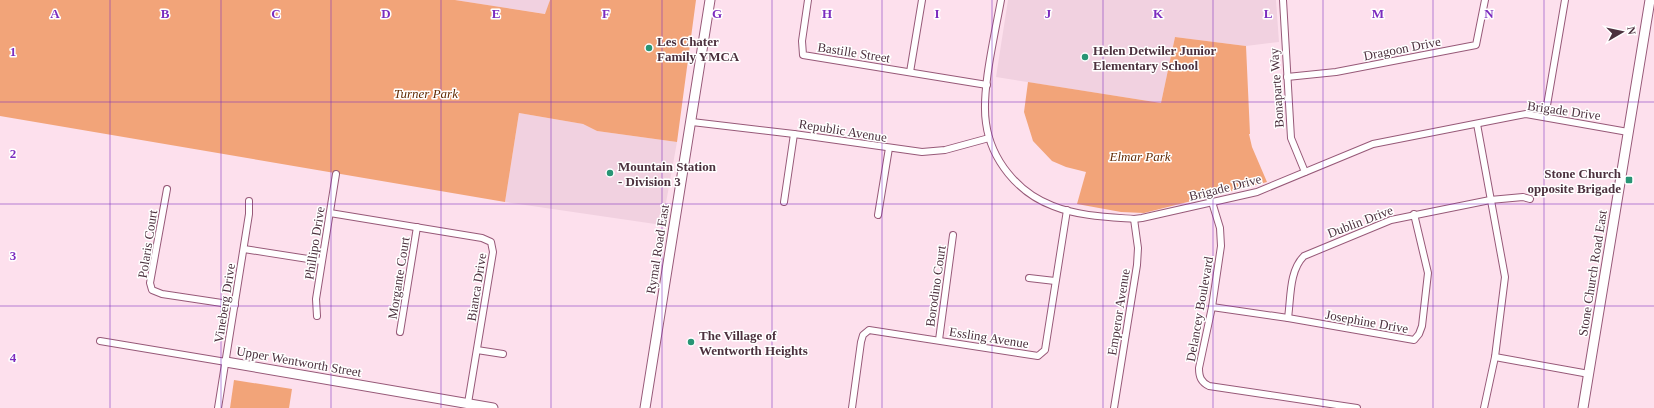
<svg xmlns="http://www.w3.org/2000/svg" width="1654" height="408" font-family="Georgia,serif">
<rect width="100%" height="100%" fill="#fde0ed"/>
<!-- built -->
<g fill="#f1d1e0">
<polygon points="455,0 550,0 546,14"/>
<polygon points="1008,0 1276,0 1279,42 1246,46 1175,37 1161,103 996,77"/>
<polygon points="519,113 583,124 597,131 677,142 662,225 505,202"/>
</g>
<!-- green -->
<g fill="#f2a479">
<polygon points="0,0 455,0 545,14 550,0 696,0 677,142 597,131 583,124 519,113 505,202 0,116"/>
<polygon points="1175,37 1246,46 1250,134 1249,134 1252,147 1267,182 1144,213 1121,212 1077,204 1086,172 1066,167 1052,161 1033,141 1024,112 1028,82 1161,103"/>
<polygon points="234,380 292,389 289,408 230,408"/>
</g>
<g fill="none" stroke-linecap="round" stroke-linejoin="round">
<defs>
<g id="street">
<polyline points="808,0 802,41 803,55 987,85"/>
<path d="M1001,0c-6,34 -20,91 -15,123 5,37 32,70 67,83 25,10 54,11 81,13l8,-1 115,-26 116,-48 142,-28 11,-2 102,18"/>
<polyline points="1283,0 1291,138 1305,172"/>
<polyline points="910,72 922,0"/>
<polyline points="1287,77 1336,72 1476,45 1485,0"/>
<polyline points="1545,117 1565,0"/>
<polyline points="692,122 794,134 922,152 945,150 989,138"/>
<polyline points="1477,124 1505,277 1495,357 1484,408"/>
<polyline points="167,189 150,283 152,290 162,294 235,305"/>
<polyline points="784,202 794,134"/>
<path d="M1212,202l8,26 1,18 -9,61 -13,61c0,9 2,14 10,18l148,22"/>
<polyline points="330,213 482,238 491,242 493,252 468,403"/>
<polyline points="878,215 889,148"/>
<polyline points="244,249 321,261"/>
<polyline points="1029,278 1055,281"/>
<polyline points="1212,307 1288,318 1414,340 1419,334 1422,326 1428,273 1414,214"/>
<polyline points="317,316 316,299 336,174"/>
<path d="M1288,318c3,-21 1,-47 16,-62l87,-36 99,-20 33,-3 7,2"/>
<polyline points="400,332 417,227"/>
<polyline points="939,340 953,235"/>
<polyline points="100,341 226,362"/>
<polyline points="477,350 503,354"/>
<polyline points="1495,357 1589,374"/>
<polyline points="218,408 249,214 249,201"/>
<polyline points="852,408 861,342 863,335 869,330 1038,356 1045,350 1067,210"/>
<polyline points="1114,408 1137,265 1138,248 1134,219"/>
</g>
<g id="secondary">
<polyline points="226,362 493,408"/>
<polyline points="645,408 710,0"/>
<polyline points="1583,408 1650,0"/>
</g>
</defs>
<!-- street casing -->
<use href="#street" stroke="#975978" stroke-width="8"/>
<!-- secondary casing -->
<use href="#secondary" stroke="#975978" stroke-width="11"/>
<!-- street -->
<use href="#street" stroke="#fff" stroke-width="6"/>
<!-- secondary -->
<use href="#secondary" stroke="#fff" stroke-width="9"/>
</g>
<!-- grid -->
<path fill="none" stroke="#7b2cbf" stroke-width="1" stroke-opacity="0.55" d="M110,0v408M221,0v408M331,0v408M441,0v408M551,0v408M662,0v408M772,0v408M882,0v408M992,0v408M1103,0v408M1213,0v408M1323,0v408M1433,0v408M1544,0v408M0,102h1654M0,204h1654M0,306h1654"/>
<!-- markers -->
<g fill="#289575" stroke="#fff" stroke-width="1.5">
<circle cx="649" cy="48" r="4"/>
<circle cx="1085" cy="57" r="4"/>
<circle cx="610" cy="173" r="4"/>
<rect x="1625" y="176" width="8" height="8" rx="2"/>
<circle cx="691" cy="342" r="4"/>
</g>
<g text-anchor="middle" stroke-width="3" stroke-linejoin="round" paint-order="stroke">
<!-- poi labels -->
<g font-size="13" font-weight="bold" fill="#4c313e" stroke="#fff" text-anchor="start">
<text x="657" y="46">Les Chater<tspan x="657" dy="15">Family YMCA</tspan></text>
<text x="1093" y="55">Helen Detwiler Junior<tspan x="1093" dy="15">Elementary School</tspan></text>
<text x="618" y="171">Mountain Station<tspan x="618" dy="15">- Division 3</tspan></text>
<text x="1621" y="178" text-anchor="end">Stone Church<tspan x="1621" dy="15">opposite Brigade</tspan></text>
<text x="699" y="340">The Village of<tspan x="699" dy="15">Wentworth Heights</tspan></text>
</g>
<!-- street labels -->
<g font-size="13" fill="#4c313e" stroke="#fff">
<text transform="translate(1402 48) rotate(-11)" y="5">Dragoon Drive</text>
<text transform="translate(854 52) rotate(9)" y="5">Bastille Street</text>
<text transform="translate(1276 88) rotate(-94)" y="5">Bonaparte Way</text>
<text transform="translate(1564 110) rotate(8)" y="5">Brigade Drive</text>
<text transform="translate(843 130) rotate(9)" y="5">Republic Avenue</text>
<text transform="translate(1225 187) rotate(-14)" y="5">Brigade Drive</text>
<text transform="translate(1360 221) rotate(-21)" y="5">Dublin Drive</text>
<text transform="translate(314 243) rotate(-81)" y="5">Phillipo Drive</text>
<text transform="translate(147 244) rotate(-81)" y="5">Polaris Court</text>
<text transform="translate(657 249) rotate(-81)" y="5">Rymal Road East</text>
<text transform="translate(1592 273) rotate(-81)" y="5">Stone Church Road East</text>
<text transform="translate(398 278) rotate(-81)" y="5">Morgante Court</text>
<text transform="translate(935 286) rotate(-82)" y="5">Borodino Court</text>
<text transform="translate(476 287) rotate(-81)" y="5">Bianca Drive</text>
<text transform="translate(224 303) rotate(-81)" y="5">Vineberg Drive</text>
<text transform="translate(1199 309) rotate(-80)" y="5">Delancey Boulevard</text>
<text transform="translate(1118 312) rotate(-81)" y="5">Emperor Avenue</text>
<text transform="translate(1367 321) rotate(10)" y="5">Josephine Drive</text>
<text transform="translate(989 337) rotate(9)" y="5">Essling Avenue</text>
<text transform="translate(299 361) rotate(10)" y="5">Upper Wentworth Street</text>
</g>
<!-- park labels -->
<g font-size="13" font-style="italic" fill="#632b04" stroke="#fff">
<text x="426" y="98">Turner Park</text>
<text x="1140" y="161">Elmar Park</text>
</g>
</g>
<g font-size="13" text-anchor="middle" font-weight="bold" fill="#7b2cbf" stroke="#fff" stroke-width="3" stroke-linejoin="round" paint-order="stroke">
<text x="55" y="18">A</text>
<text x="165" y="18">B</text>
<text x="276" y="18">C</text>
<text x="386" y="18">D</text>
<text x="496" y="18">E</text>
<text x="606" y="18">F</text>
<text x="717" y="18">G</text>
<text x="827" y="18">H</text>
<text x="937" y="18">I</text>
<text x="1048" y="18">J</text>
<text x="1158" y="18">K</text>
<text x="1268" y="18">L</text>
<text x="1378" y="18">M</text>
<text x="1489" y="18">N</text>
<text x="13" y="56">1</text>
<text x="13" y="158">2</text>
<text x="13" y="260">3</text>
<text x="13" y="362">4</text>
</g>
<!-- north arrow -->
<g transform="translate(1622 32) rotate(81)" stroke="#ffffff" stroke-width="3" paint-order="stroke">
<path d="M0-3L7 15L0 10L-7 15Z" fill="#4c313e"/>
<text y="-6" font-size="11" font-weight="bold" text-anchor="middle" fill="#4c313e">N</text>
</g>
</svg>
